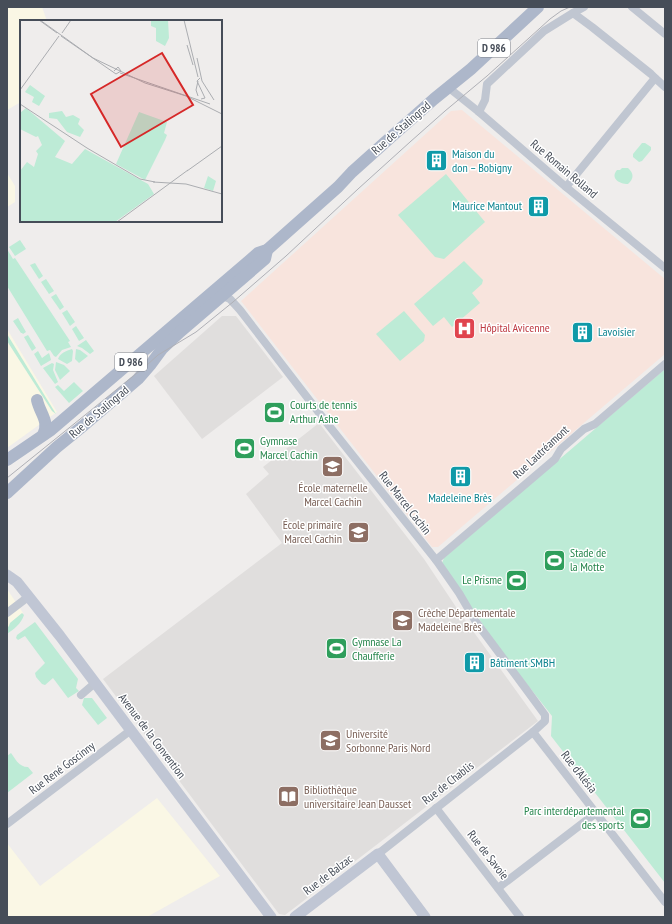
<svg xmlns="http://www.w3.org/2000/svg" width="672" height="924" font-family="'PT Sans Narrow',sans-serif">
<rect width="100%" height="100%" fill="#efedec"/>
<!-- commercial -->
<g fill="#faf7e5">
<polygon points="7,7 42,7 47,21 21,21 21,102 7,110"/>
<polygon points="7,173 15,186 15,202 7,207"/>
<polygon points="7,329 57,412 7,448"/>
<polygon points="7,589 23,613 10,623 9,627 7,628"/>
<polygon points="157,798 220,876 147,917 7,917 7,843 40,886"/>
</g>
<!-- education -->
<g fill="#e0dedd">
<polygon points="222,316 236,316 283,377 202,439 154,376"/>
<polygon points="319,423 424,559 460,613 538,721 285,915 279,914 103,679 282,543 246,494 269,474 263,467"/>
</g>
<!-- medical -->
<polygon fill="#f8e4dd" points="462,110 665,279 665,354 438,547 432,547 241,301 451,111"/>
<!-- green -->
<g fill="#bdebd6">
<polygon points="642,143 645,143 651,147 651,150 642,161 639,162 633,157 633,154"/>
<path d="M622,168h6c6,5 6,11 0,16 -9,0 -18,-6 -11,-14h3z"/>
<polygon points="446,174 485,222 444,259 435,257 398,215"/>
<polygon points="20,240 26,249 15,256 9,247"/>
<polygon points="7,249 13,259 15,258 70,341 68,342 71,347 62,350 56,357 54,356 50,350 47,351 7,286"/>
<polygon points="464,261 483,280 482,284 472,293 480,303 452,327 444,317 433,326 414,304"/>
<polygon points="35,263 43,276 39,279 30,265"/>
<polygon points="46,279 54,291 49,294 41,282"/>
<polygon points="56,294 64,307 60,310 51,297"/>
<polygon points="67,310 75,322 70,326 62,313"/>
<polygon points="404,311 425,335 424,341 400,361 376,334"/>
<polygon points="18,318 26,332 23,334 22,333 21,333 13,321"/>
<polygon points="76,326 84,338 79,341 72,329"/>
<polygon points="7,334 56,414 52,411 7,341"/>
<polygon points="28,335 36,348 32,351 24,337"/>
<polygon points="86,340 94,351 90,354 82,348 77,346"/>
<path d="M72,349l1,2 -1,10 -5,3 -9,-5c2,-6 8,-8 14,-10z"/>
<polygon points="76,349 80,350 88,356 79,363 75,359"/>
<polygon points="38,351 42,358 49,353 50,356 51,360 41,366 34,354"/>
<polygon points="56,362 64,365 70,371 60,380 55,370"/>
<polygon points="52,363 54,364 53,370 58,382 55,384 43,368"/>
<polygon points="665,369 665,883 551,736 552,716 497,646 442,563 444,558"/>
<polygon points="74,382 83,391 69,403 55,387 58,385 64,391"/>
<path d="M22,613l2,2c-3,9 -10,14 -17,19v-6l2,-2 1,-3z"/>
<polygon points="35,622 78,679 76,688 79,691 68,698 53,678 45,685 42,684 36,677 35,673 45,663 25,636 18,640 16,638 17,635"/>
<polygon points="84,698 92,698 107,718 98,725 82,705"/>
<path d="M11,753c5,7 8,14 17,14l5,6 -26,20v-37z"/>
</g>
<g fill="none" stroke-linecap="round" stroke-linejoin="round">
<!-- street -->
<g stroke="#c0c6d1" stroke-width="8">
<polyline points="632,7 665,34"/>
<polyline points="573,13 592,27 651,74 655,78 665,87"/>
<polyline points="449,88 479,112 566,187 665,268"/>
<polyline points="479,112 485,100 487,84 544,31 573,13 584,7"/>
<polyline points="566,187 655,78"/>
<polyline points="223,296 230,299 240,310 330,427 436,560 459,593 476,622 526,689 545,715 545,721 533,732 378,854"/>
<polyline points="436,560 555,459 561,449 584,429 595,424 665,364"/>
<polyline points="7,613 28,597"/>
<polyline points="81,695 95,683"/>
<polyline points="533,732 665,902"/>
<polyline points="436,808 520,917"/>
<polyline points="7,824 131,730"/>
<polyline points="498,888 596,813"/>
</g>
<!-- secondary -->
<g stroke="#c0c6d4" stroke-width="11">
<polyline points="7,575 17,582 60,636 271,917"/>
<polyline points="295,917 378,854 425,917"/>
</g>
<!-- primary -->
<g stroke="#adb7ca" stroke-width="12">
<path d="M37,400c3,14 13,21 6,35"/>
<polyline points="7,460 51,430 250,260 258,253 267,250 338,187 352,172 391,137 434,99 471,69 538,7"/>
<polyline points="7,493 57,447 84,425 138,379 151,364 162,349 180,332 265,259 267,250"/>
</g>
<!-- tram -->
<polyline stroke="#afb0b6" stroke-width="1" points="7,478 147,365 158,355 196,332 233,302 286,256 358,189 410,142 445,111 487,76 550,19 561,11 570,7"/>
</g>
<!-- icons -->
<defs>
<symbol id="building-square" viewBox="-11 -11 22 22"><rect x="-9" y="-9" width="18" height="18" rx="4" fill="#0f9aa8" stroke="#fff"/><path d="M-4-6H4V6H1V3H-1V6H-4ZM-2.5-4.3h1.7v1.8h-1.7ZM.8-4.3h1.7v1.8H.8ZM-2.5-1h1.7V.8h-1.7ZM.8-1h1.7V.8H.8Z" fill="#fff"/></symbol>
<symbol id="hospital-square" viewBox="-11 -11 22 22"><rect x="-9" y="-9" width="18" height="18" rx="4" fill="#e0444e" stroke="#fff"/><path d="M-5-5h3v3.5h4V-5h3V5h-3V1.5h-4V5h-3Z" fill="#fff"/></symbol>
<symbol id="stadium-square" viewBox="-11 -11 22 22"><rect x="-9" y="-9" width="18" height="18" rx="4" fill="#2e9e5b" stroke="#fff"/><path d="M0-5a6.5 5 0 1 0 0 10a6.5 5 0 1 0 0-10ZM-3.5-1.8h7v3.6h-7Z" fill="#fff"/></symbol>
<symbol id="school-square" viewBox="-11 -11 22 22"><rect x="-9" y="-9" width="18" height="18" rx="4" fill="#8d6e63" stroke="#fff"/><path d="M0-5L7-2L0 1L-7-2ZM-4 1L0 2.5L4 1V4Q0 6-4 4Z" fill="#fff"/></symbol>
<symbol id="university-square" viewBox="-11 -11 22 22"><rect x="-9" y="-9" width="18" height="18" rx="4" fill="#8d6e63" stroke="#fff"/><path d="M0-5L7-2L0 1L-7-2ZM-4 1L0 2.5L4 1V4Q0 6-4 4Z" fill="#fff"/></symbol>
<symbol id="library-square" viewBox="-11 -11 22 22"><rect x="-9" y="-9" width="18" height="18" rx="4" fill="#8d6e63" stroke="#fff"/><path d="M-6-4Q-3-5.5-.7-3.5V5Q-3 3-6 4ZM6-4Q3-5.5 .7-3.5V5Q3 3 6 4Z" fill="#fff"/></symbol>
</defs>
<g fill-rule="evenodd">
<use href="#building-square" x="424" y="148" width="25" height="25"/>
<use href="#building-square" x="526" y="194" width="25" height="25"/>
<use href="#hospital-square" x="452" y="316" width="25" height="25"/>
<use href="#building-square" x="570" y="320" width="25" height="25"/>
<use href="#stadium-square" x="262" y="400" width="25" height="25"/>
<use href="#stadium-square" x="232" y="436" width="25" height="25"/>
<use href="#school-square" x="320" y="454" width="25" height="25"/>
<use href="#building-square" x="448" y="464" width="25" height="25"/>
<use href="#school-square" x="346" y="520" width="25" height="25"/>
<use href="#stadium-square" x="542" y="548" width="25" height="25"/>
<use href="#stadium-square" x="504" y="568" width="25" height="25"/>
<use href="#school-square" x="390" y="608" width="25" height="25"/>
<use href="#stadium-square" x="324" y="636" width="25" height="25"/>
<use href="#building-square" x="462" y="650" width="25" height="25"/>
<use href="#university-square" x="318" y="728" width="25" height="25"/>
<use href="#library-square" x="276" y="784" width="25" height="25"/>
<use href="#stadium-square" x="628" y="806" width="25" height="25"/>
</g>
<g text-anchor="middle" stroke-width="3" stroke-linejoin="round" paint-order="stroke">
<!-- shield labels -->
<g fill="#fff" stroke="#7e828a" stroke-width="1">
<rect x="478" y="39" width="32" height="18" rx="3"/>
<rect x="115" y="353" width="32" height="18" rx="3"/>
</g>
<g font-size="11" font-weight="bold" fill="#464d58">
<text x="494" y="52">D 986</text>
<text x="131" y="366">D 986</text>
</g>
<!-- street labels -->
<g font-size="12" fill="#464d58" stroke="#fff">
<text transform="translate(401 128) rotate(-41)" y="4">Rue de Stalingrad</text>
<text transform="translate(564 169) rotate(40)" y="4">Rue Romain Rolland</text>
<text transform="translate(99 412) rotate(-40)" y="4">Rue de Stalingrad</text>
<text transform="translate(541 452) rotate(-43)" y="4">Rue Lautréamont</text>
<text transform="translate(405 503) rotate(52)" y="4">Rue Marcel Cachin</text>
<text transform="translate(152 736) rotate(53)" y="4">Avenue de la Convention</text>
<text transform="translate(62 768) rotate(-37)" y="4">Rue René Goscinny</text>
<text transform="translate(579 772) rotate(52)" y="4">Rue d'Alésia</text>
<text transform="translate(448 783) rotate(-38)" y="4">Rue de Chablis</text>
<text transform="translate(488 855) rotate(52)" y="4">Rue de Savoie</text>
<text transform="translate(328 875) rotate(-37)" y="4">Rue de Balzac</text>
</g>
<!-- culture labels -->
<g font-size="12" fill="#0d838f" stroke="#fff" text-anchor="start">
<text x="452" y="158">Maison du<tspan x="452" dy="14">don – Bobigny</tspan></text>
<text x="522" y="210" text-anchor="end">Maurice Mantout</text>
<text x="598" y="336">Lavoisier</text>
<text x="460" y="502" text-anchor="middle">Madeleine Brès</text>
<text x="490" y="667">Bâtiment SMBH</text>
</g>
<!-- health labels -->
<g font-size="12" fill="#be3a42" stroke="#fff" text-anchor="start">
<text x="480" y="332">Hôpital Avicenne</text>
</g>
<!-- leisure labels -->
<g font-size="12" fill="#27864d" stroke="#fff" text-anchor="start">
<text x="290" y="409">Courts de tennis<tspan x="290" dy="14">Arthur Ashe</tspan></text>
<text x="260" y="445">Gymnase<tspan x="260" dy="14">Marcel Cachin</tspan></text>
<text x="570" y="557">Stade de<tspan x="570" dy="14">la Motte</tspan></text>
<text x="502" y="584" text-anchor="end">Le Prisme</text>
<text x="352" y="646">Gymnase La<tspan x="352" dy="14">Chaufferie</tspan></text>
<text x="624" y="815" text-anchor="end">Parc interdépartemental<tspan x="624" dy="14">des sports</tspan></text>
</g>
<!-- education labels -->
<g font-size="12" fill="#785e54" stroke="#fff" text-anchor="start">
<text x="333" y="492" text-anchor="middle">École maternelle<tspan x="333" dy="14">Marcel Cachin</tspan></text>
<text x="342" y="529" text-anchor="end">École primaire<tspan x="342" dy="14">Marcel Cachin</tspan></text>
<text x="418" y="617">Crèche Départementale<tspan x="418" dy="14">Madeleine Brès</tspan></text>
<text x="346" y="738">Université<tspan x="346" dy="14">Sorbonne Paris Nord</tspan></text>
<text x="304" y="794">Bibliothèque<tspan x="304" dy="14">universitaire Jean Dausset</tspan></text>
</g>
</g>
<!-- overview -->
<g transform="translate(20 20)">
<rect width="202" height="202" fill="#efedec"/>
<path d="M131,0h17l1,18 -4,8 -9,-5v-13l-5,-2zM10,65l15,11 -6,10 -7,-4 2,-5 -9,-5zM6,88l39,33 -10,16 17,7 13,-15 63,35 6,10 -39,28h-95v-51l7,-9 7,5 4,-13 -2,-3 6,-6 -4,-9 -2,1 -16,-8v-16zM42,91l4,6 7,-2 7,4 -2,5 6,6 -4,7 -13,-5 -10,-13 -8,-1v-5zM119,92l28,10 -3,11 3,2 -2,5 -20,40 -29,-16zM188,156l8,5 -3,10 -9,-3z" fill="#bdebd6"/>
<path fill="none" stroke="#abadb1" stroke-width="1" d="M19,0l18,13M20,0l53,38 52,25 41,13 36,18M164,0l14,57M42,13l9,-13M41,16l55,38 5,-3 -3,-4 -4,4M167,25l6,20M177,38l5,23 12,19M100,53l90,31M180,58l-3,3 8,17 -4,1M178,61l-2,9 2,6M0,70l39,-54M0,84l67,44 53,31 15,3M167,151l35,-25M133,162l33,2 36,10M97,202l71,-52"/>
<path fill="#d62828" fill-opacity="0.15" stroke="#d62828" stroke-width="2" d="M142,33l31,52 -72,42 -30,-53z"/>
<rect width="202" height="202" fill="none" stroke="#464d58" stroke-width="2"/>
</g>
<!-- border -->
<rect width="672" height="924" fill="none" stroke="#464d58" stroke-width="16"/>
</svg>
